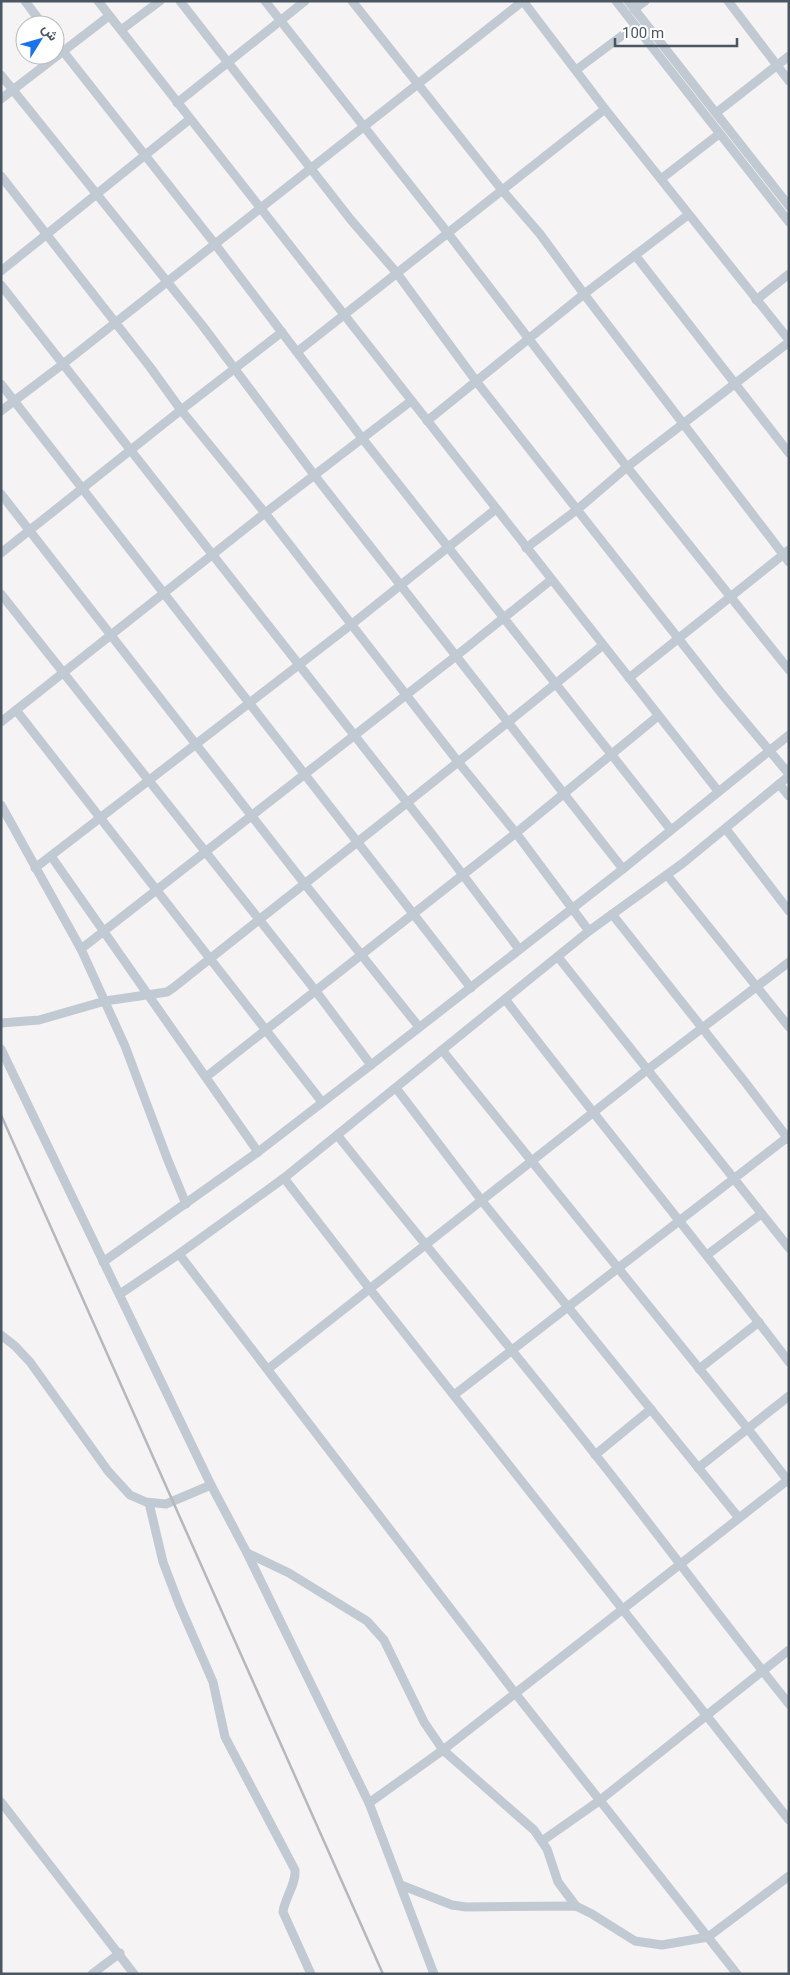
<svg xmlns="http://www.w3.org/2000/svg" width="790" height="1975" font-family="Roboto,Vazirmatn,sans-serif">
<rect width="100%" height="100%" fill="#f5f3f3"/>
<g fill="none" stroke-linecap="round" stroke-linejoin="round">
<!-- minor -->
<g stroke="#c1cad2" stroke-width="9">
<polyline points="25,1 43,25"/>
<polyline points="98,1 718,791"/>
<polyline points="180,1 351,220 396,272 476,381 722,694 789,774"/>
<polyline points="265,1 447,232 627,467 789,670"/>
<polyline points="352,1 502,190 540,234 584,294 789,562"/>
<polyline points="523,1 605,109 789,340"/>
<polyline points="616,1 789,222"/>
<polyline points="628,1 789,206"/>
<polyline points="728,1 789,81"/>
<polyline points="634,9 645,1"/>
<polyline points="121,30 160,1"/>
<polyline points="55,41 215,244 362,438 671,830"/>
<polyline points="576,70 635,26"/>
<polyline points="1,75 202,325 315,476 623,869"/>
<polyline points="1,99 109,16"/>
<polyline points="177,103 305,1"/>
<polyline points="716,113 789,56"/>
<polyline points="1,176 150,367 181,410 265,513 459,763 516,833 589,931"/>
<polyline points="661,179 719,134"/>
<polyline points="635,255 789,453"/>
<polyline points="1,271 190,119"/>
<polyline points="1,285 435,838 519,949"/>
<polyline points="756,300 789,274"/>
<polyline points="297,352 605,109"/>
<polyline points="1,384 471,988"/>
<polyline points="1,411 63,364 523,1"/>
<polyline points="427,421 584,294 688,215"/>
<polyline points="1,494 304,883 419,1027"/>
<polyline points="526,548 578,509 627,467 789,342"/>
<polyline points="1,553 181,410 282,332"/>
<polyline points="1,594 315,990 371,1065"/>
<polyline points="629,678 789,550"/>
<polyline points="16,710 322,1102"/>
<polyline points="1,722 265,513 411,401"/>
<polyline points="779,784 789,796"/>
<polyline points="1,805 81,949 125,1046 167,1158 186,1204"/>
<polyline points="726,829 789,911"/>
<polyline points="51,856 258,1152"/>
<polyline points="35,868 352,624 496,509"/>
<polyline points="667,875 789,1027"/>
<polyline points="612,914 745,1082 789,1140"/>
<polyline points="81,949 456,656 551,580"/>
<polyline points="558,957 789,1248"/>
<path d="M505,999c93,122 191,240 284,363"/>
<path d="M1,1023l38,-3 66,-19 62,-9 6,-4c143,-114 288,-226 430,-343"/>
<polyline points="1,1049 211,1485 247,1553 369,1803 434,1974"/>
<polyline points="442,1050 748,1429 789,1482"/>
<polyline points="206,1077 516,833 658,716"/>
<polyline points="396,1088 482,1201 739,1518"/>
<path d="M338,1136c84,106 172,210 256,317 66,83 128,168 195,251"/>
<polyline points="284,1178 369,1288 789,1820"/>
<polyline points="179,1254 515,1693 737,1974"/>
<polyline points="707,1255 761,1214"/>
<polyline points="103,1262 258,1152 371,1065 623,869 789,735"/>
<polyline points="120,1294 179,1254 284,1178 589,931 683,863 789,776"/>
<polyline points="1,1335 15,1346 30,1362 108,1471 130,1495 146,1502 166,1504 211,1485"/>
<polyline points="268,1369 647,1070 789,962"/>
<polyline points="699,1369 759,1322"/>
<polyline points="454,1395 789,1136"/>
<polyline points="595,1455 651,1409"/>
<polyline points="698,1468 789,1396"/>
<path d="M149,1503l14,59 16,42 34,78 12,55 70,133c1,15 -10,27 -12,42l28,62"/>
<polyline points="247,1553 289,1573 367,1621 384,1640 424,1722 443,1750 534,1830 547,1849 558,1882 576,1906"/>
<polyline points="1,1802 134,1974"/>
<polyline points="369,1803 443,1750 789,1479"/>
<polyline points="542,1841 599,1801 789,1650"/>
<polyline points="401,1885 452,1905 466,1907 576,1906 592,1914 635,1941 662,1945 708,1937 789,1876"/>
<polyline points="92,1974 120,1953"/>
</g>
<!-- rail -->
<polyline stroke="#b5b8bd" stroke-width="2.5" points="1,1115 383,1974"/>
</g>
<!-- border -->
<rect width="790" height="1975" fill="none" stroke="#4a5661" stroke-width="5"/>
<!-- north arrow -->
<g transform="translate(40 40) rotate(53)"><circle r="24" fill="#ffffff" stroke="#b7bbc0"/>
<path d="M0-4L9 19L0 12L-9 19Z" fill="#1a73e8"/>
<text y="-8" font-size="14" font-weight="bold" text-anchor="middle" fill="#4a5661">ش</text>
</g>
<!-- scale -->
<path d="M615 38v8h122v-8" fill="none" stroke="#4a5661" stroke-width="2.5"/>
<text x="622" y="38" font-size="15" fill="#4a5661" stroke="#ffffff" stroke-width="4" paint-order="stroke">100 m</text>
</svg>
